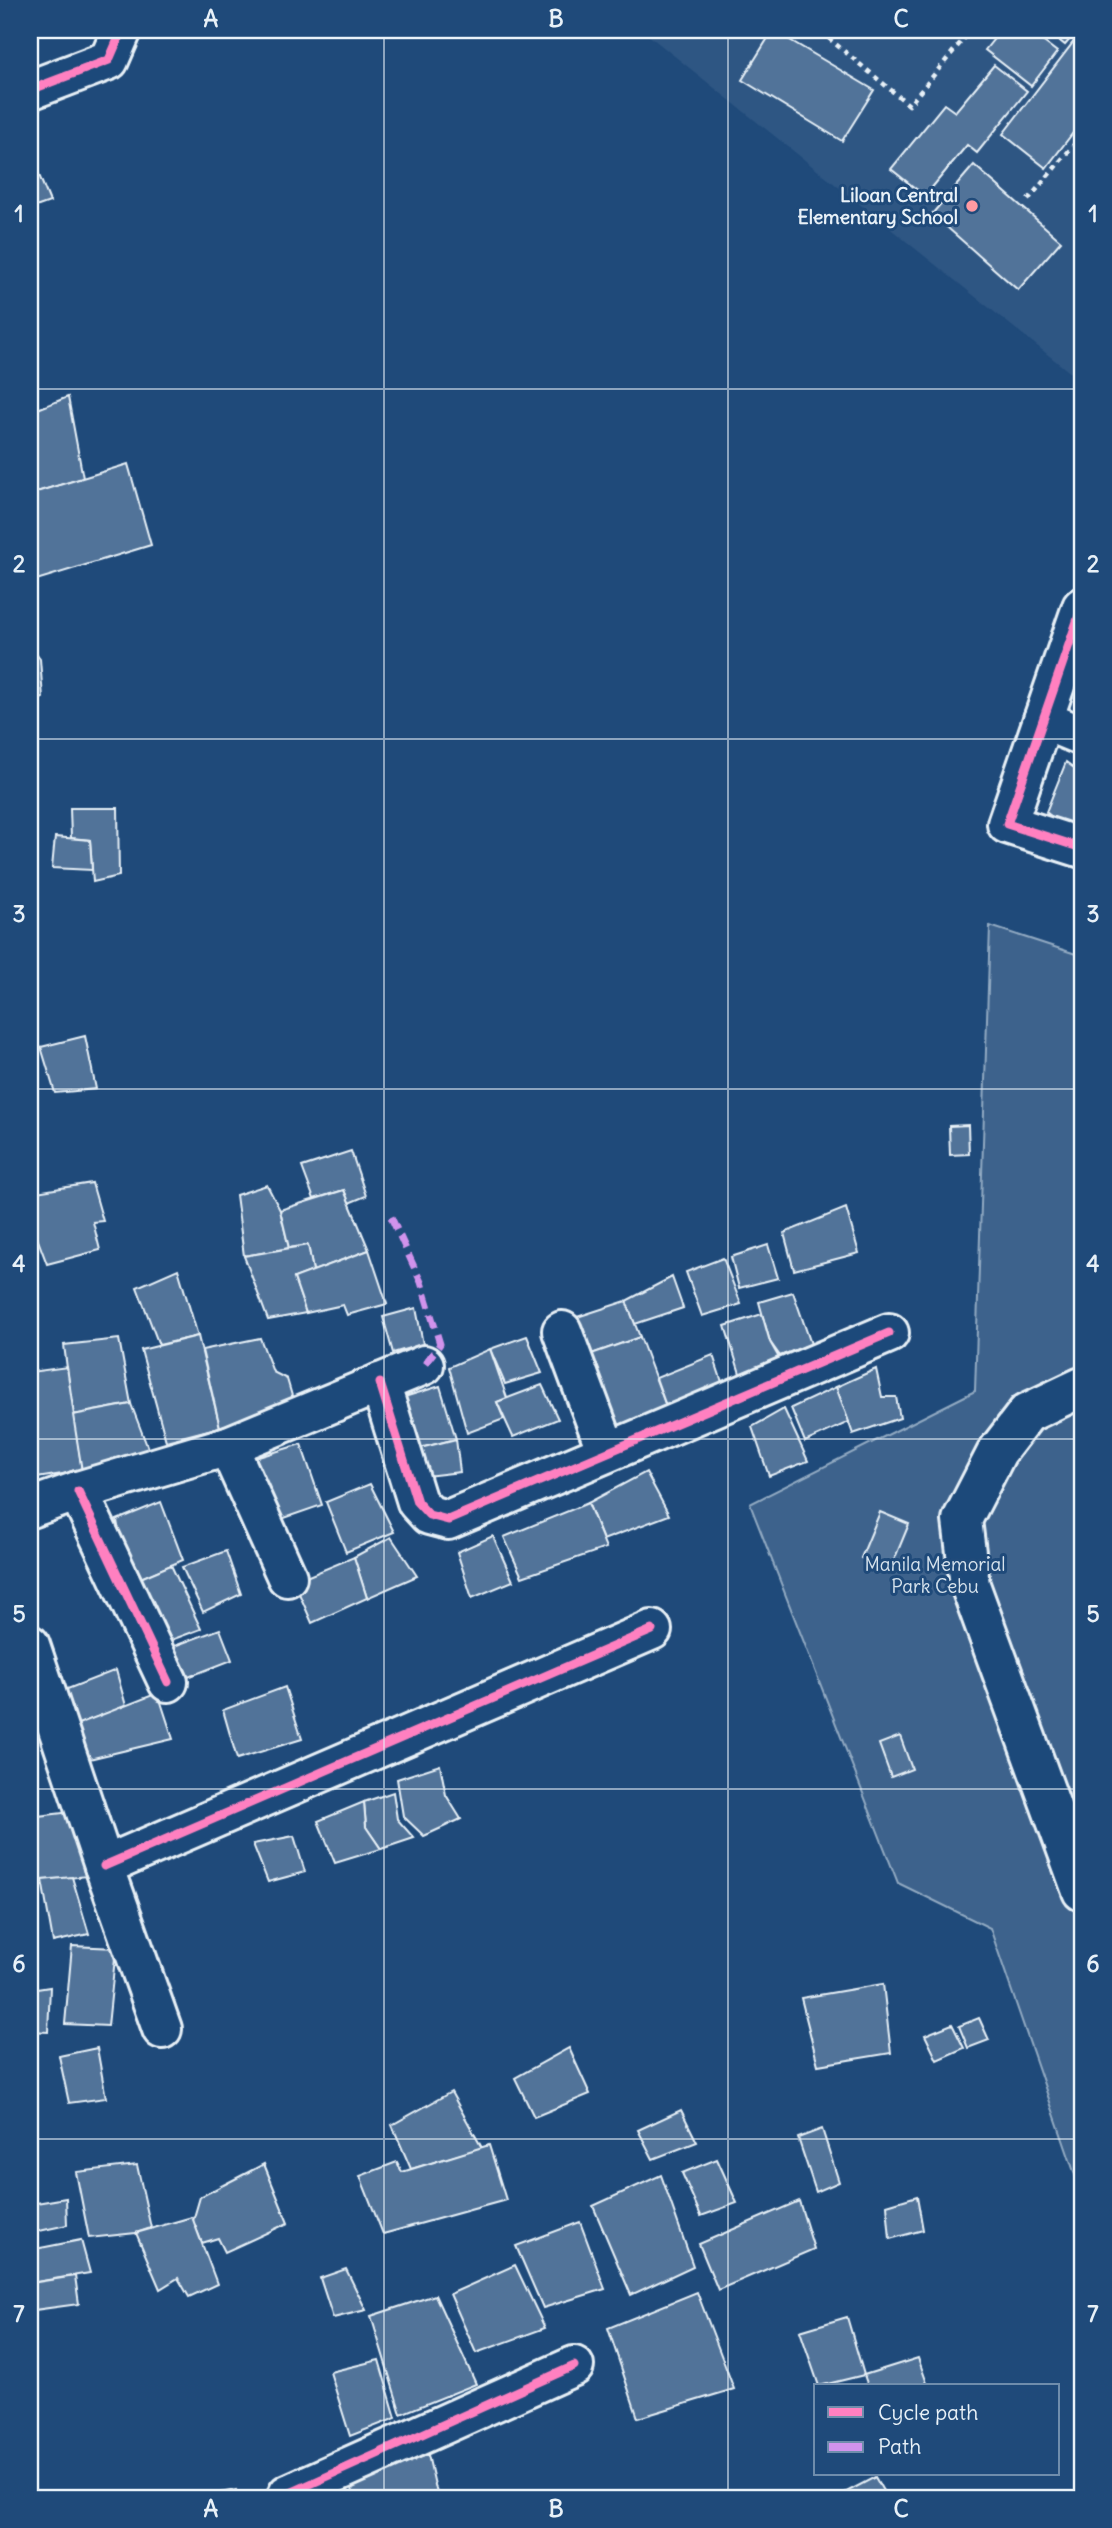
<svg xmlns="http://www.w3.org/2000/svg" width="1112" height="2528" font-family="Delius,sans-serif">
<rect width="100%" height="100%" fill="#1f4a7a"/>
<filter id="ink" filterUnits="userSpaceOnUse"><feTurbulence type="fractalNoise" baseFrequency=".0143" numOctaves="2"/><feDisplacementMap in="SourceGraphic" scale="14" xChannelSelector="R" yChannelSelector="G"/><feConvolveMatrix kernelMatrix="1 2 1 2 8 2 1 2 1" color-interpolation-filters="sRGB"/></filter>
<g filter="url(#ink)">
<!-- built -->
<polygon fill="#2e5683" points="642,30 1082,30 1082,382"/>
<!-- green -->
<polygon fill="#3c628c" stroke="#92aac2" stroke-width="2" points="990,926 1082,956 1082,2195 990,1928 898,1883 750,1504 975,1391"/>
<!-- building -->
<g fill="#517399" stroke="#e8f1f8" stroke-width="2">
<polygon points="773,30 874,90 842,141 742,80"/>
<polygon points="1001,30 1028,30 1057,52 1031,86 985,50"/>
<polygon points="1046,30 1078,30 1065,45"/>
<polygon points="1075,40 1082,45 1082,121 1046,168 1003,134"/>
<polygon points="994,65 1027,91 977,153 967,145 925,196 891,169 944,104 955,112"/>
<polygon points="30,153 50,202 30,209"/>
<polygon points="974,165 1061,241 1018,290 932,214"/>
<polygon points="68,397 83,478 30,494 30,412"/>
<polygon points="128,464 151,545 30,582 30,494"/>
<polygon points="30,646 40,659 43,698 30,704"/>
<polygon points="1066,762 1082,774 1082,820 1075,817 1068,830 1046,812"/>
<polygon points="70,808 118,808 119,876 93,882 90,840 71,838"/>
<polygon points="55,837 90,840 92,870 52,868"/>
<polygon points="30,841 37,891 30,892"/>
<polygon points="85,1036 96,1089 55,1093 41,1047"/>
<polygon points="968,1125 969,1154 950,1155 949,1126"/>
<polygon points="351,1151 366,1196 349,1203 344,1190 314,1199 302,1167"/>
<polygon points="92,1183 103,1221 93,1222 100,1250 47,1264 30,1219 30,1193"/>
<polygon points="267,1185 280,1210 289,1248 244,1256 236,1195"/>
<polygon points="344,1190 369,1250 313,1271 308,1245 289,1248 280,1210"/>
<polygon points="846,1208 859,1253 794,1270 784,1233"/>
<polygon points="308,1245 313,1271 294,1278 306,1313 268,1320 244,1256"/>
<polygon points="768,1245 778,1278 739,1288 731,1257"/>
<polygon points="369,1250 387,1304 347,1315 343,1305 306,1313 294,1278"/>
<polygon points="723,1258 741,1304 702,1316 686,1272"/>
<polygon points="178,1269 198,1336 159,1345 137,1287"/>
<polygon points="672,1277 683,1308 635,1324 626,1301"/>
<polygon points="793,1292 811,1344 780,1356 770,1342 759,1302"/>
<polygon points="626,1301 640,1337 580,1358 571,1319"/>
<polygon points="416,1308 423,1344 393,1353 383,1317"/>
<polygon points="762,1314 770,1342 787,1372 743,1383 725,1326"/>
<polygon points="30,1318 32,1357 30,1358"/>
<polygon points="198,1336 220,1427 166,1441 141,1350"/>
<polygon points="527,1336 542,1373 505,1384 490,1349"/>
<polygon points="640,1337 670,1417 606,1438 580,1358"/>
<polygon points="260,1338 273,1372 287,1379 295,1406 220,1427 202,1350"/>
<polygon points="119,1339 131,1404 73,1415 64,1345"/>
<polygon points="490,1349 507,1398 497,1402 504,1419 467,1433 449,1367"/>
<polygon points="713,1355 725,1391 670,1417 656,1378"/>
<polygon points="67,1367 82,1471 30,1479 30,1372"/>
<polygon points="876,1369 882,1397 896,1397 900,1418 853,1434 836,1387"/>
<polygon points="542,1385 558,1419 513,1437 497,1402"/>
<polygon points="440,1386 456,1439 416,1449 401,1398"/>
<polygon points="836,1387 849,1422 805,1442 791,1408"/>
<polygon points="131,1404 149,1451 82,1471 73,1415"/>
<polygon points="784,1409 808,1461 769,1476 752,1427"/>
<polygon points="456,1439 460,1472 426,1476 416,1449"/>
<polygon points="301,1444 322,1505 267,1524 251,1486 265,1479 255,1458"/>
<polygon points="646,1472 669,1515 603,1540 588,1503"/>
<polygon points="370,1484 394,1532 346,1552 326,1502"/>
<polygon points="161,1502 183,1560 136,1580 121,1547 117,1520"/>
<polygon points="588,1503 606,1548 522,1577 504,1537"/>
<polygon points="880,1512 909,1524 890,1570 861,1558"/>
<polygon points="493,1536 513,1581 472,1598 457,1552"/>
<polygon points="391,1537 417,1576 367,1598 354,1557"/>
<polygon points="226,1551 241,1594 203,1612 182,1567"/>
<polygon points="354,1557 367,1598 312,1623 294,1582"/>
<polygon points="171,1565 201,1629 155,1646 124,1585"/>
<polygon points="220,1629 232,1660 178,1681 166,1649"/>
<polygon points="116,1670 126,1706 71,1727 57,1693"/>
<polygon points="285,1687 302,1739 237,1759 223,1710"/>
<polygon points="158,1693 173,1739 89,1759 78,1724"/>
<polygon points="900,1736 912,1769 891,1777 879,1744"/>
<polygon points="440,1765 446,1795 461,1819 424,1836 403,1816 397,1779"/>
<polygon points="393,1792 397,1819 414,1838 381,1849 366,1827 364,1802"/>
<polygon points="364,1802 366,1827 381,1849 335,1863 318,1821"/>
<polygon points="71,1812 88,1876 30,1882 30,1817"/>
<polygon points="294,1836 305,1872 268,1882 253,1844"/>
<polygon points="72,1877 89,1934 53,1942 42,1880"/>
<polygon points="72,1946 116,1948 108,2026 65,2024"/>
<polygon points="883,1984 891,2053 818,2065 801,1998"/>
<polygon points="50,1987 48,2032 30,2031 30,1990"/>
<polygon points="979,2018 989,2040 968,2048 959,2026"/>
<polygon points="952,2024 964,2048 937,2060 925,2035"/>
<polygon points="97,2048 106,2098 69,2103 59,2056"/>
<polygon points="569,2048 590,2094 534,2117 515,2078"/>
<polygon points="451,2092 482,2148 411,2169 392,2125"/>
<polygon points="681,2110 697,2142 653,2159 638,2130"/>
<polygon points="822,2129 839,2182 816,2192 798,2138"/>
<polygon points="489,2145 506,2200 383,2234 360,2176 397,2162 402,2172"/>
<polygon points="717,2159 737,2203 701,2216 682,2173"/>
<polygon points="264,2164 288,2223 225,2252 218,2238 202,2243 193,2221 200,2197"/>
<polygon points="137,2165 151,2228 136,2233 89,2238 76,2172"/>
<polygon points="661,2175 693,2266 631,2295 593,2206"/>
<polygon points="917,2196 923,2230 890,2239 887,2205"/>
<polygon points="66,2198 67,2225 30,2233 30,2204"/>
<polygon points="799,2201 814,2249 718,2290 699,2244"/>
<polygon points="192,2217 217,2284 189,2297 178,2278 160,2289 136,2233"/>
<polygon points="580,2222 605,2289 543,2308 516,2246"/>
<polygon points="81,2240 90,2273 30,2283 30,2250"/>
<polygon points="515,2265 545,2328 476,2353 450,2294"/>
<polygon points="346,2269 366,2310 333,2318 320,2278"/>
<polygon points="75,2276 79,2304 34,2310 31,2283"/>
<polygon points="697,2292 734,2389 638,2418 608,2328"/>
<polygon points="435,2295 476,2384 401,2414 371,2316"/>
<polygon points="847,2317 864,2375 819,2386 800,2331"/>
<polygon points="918,2358 928,2386 868,2386 864,2375"/>
<polygon points="379,2360 396,2418 350,2436 330,2372"/>
<polygon points="428,2455 438,2498 354,2498 350,2477"/>
<polygon points="875,2477 887,2498 835,2498"/>
<polygon points="236,2490 238,2498 194,2498"/>
</g>
<g fill="none" stroke-linecap="round" stroke-linejoin="round">
<defs>
<g id="minor">
<polyline points="30,90 109,60 122,30"/>
<polyline points="1082,607 1007,824 1082,848"/>
<polyline points="1043,720 1082,736"/>
<polyline points="562,1331 607,1452"/>
<polyline points="380,1383 417,1502 429,1515 448,1520 889,1333"/>
<polyline points="1082,1387 1027,1413 997,1452 962,1520 970,1585 1082,1891"/>
<polyline points="228,1446 287,1577"/>
<polyline points="78,1491 168,1682"/>
<polyline points="30,1508 78,1491 228,1446 424,1365"/>
<polyline points="30,1645 104,1866 162,2029"/>
<polyline points="104,1866 652,1630"/>
<polyline points="288,2498 288,2494 574,2366"/>
</g>
</defs>
<!-- minor casing -->
<use href="#minor" stroke="#e8f1f8" stroke-width="44"/>
<!-- path -->
<g stroke="#e8f1f8" stroke-width="4.5" stroke-dasharray="5 5" stroke-linecap="butt">
<polyline points="823,30 826,36 909,105 971,30"/>
<polyline points="1028,200 1082,135"/>
</g>
<!-- minor -->
<use href="#minor" stroke="#1f4a7a" stroke-width="38"/>
<!-- quiet -->
<polyline stroke="#d193ec" stroke-width="7" stroke-dasharray="14 7" stroke-linecap="butt" points="391,1217 421,1282 440,1344 424,1365"/>
<defs>
<g id="cycleway">
<polyline points="30,90 109,60 122,30"/>
<polyline points="1082,607 1007,824 1082,848"/>
<polyline points="380,1383 417,1502 429,1515 448,1520 889,1333"/>
<polyline points="78,1491 168,1682"/>
<polyline points="104,1866 652,1630"/>
<polyline points="288,2498 288,2494 574,2366"/>
</g>
</defs>
<!-- cycleway casing -->
<use href="#cycleway" stroke="#1f4a7a" stroke-width="13"/>
<!-- cycleway -->
<use href="#cycleway" stroke="#ff80c0" stroke-width="9"/>
</g>
</g>
<!-- grid -->
<path fill="none" stroke="#e8f1f8" stroke-width="2" stroke-opacity="0.55" d="M384,30v2468M728,30v2468M30,389h1052M30,739h1052M30,1089h1052M30,1439h1052M30,1789h1052M30,2139h1052"/>
<!-- markers -->
<circle fill="#ff9aa2" stroke="#1f4a7a" stroke-width="2.5" cx="972" cy="206" r="7"/>
<g text-anchor="middle" stroke-width="6" stroke-linejoin="round" paint-order="stroke">
<!-- poi labels -->
<g font-size="19" font-weight="bold" fill="#e8f1f8" stroke="#1f4a7a" text-anchor="end">
<text x="958" y="202">Liloan Central<tspan x="958" dy="22">Elementary School</tspan></text>
</g>
<!-- park labels -->
<g font-size="19" fill="#d7e3ed" stroke="#1f4a7a">
<text x="935" y="1571">Manila Memorial<tspan x="935" dy="22">Park Cebu</tspan></text>
</g>
</g>
<!-- margin -->
<rect width="1112" height="2528" fill="none" stroke="#1f4a7a" stroke-width="77"/>
<!-- legend -->
<rect x="814" y="2384" width="245" height="91" fill="#1f4a7a" stroke="#6f8dac" stroke-width="2"/>
<rect x="828" y="2407" width="35" height="10" fill="#ff80c0" stroke="#6f8dac" stroke-width="2"/>
<text x="878" y="2420" font-size="21" fill="#e8f1f8">Cycle path</text>
<rect x="828" y="2442" width="35" height="10" fill="#d193ec" stroke="#6f8dac" stroke-width="2"/>
<text x="878" y="2454" font-size="21" fill="#e8f1f8">Path</text>
<rect x="38" y="38" width="1036" height="2452" fill="none" stroke="#e8f1f8" stroke-width="2.5"/>
<g font-size="23" text-anchor="middle" font-weight="bold" fill="#e8f1f8">
<text x="211" y="27">A</text>
<text x="556" y="27">B</text>
<text x="901" y="27">C</text>
<text x="19" y="222">1</text>
<text x="1093" y="222">1</text>
<text x="19" y="572">2</text>
<text x="1093" y="572">2</text>
<text x="19" y="922">3</text>
<text x="1093" y="922">3</text>
<text x="19" y="1272">4</text>
<text x="1093" y="1272">4</text>
<text x="19" y="1622">5</text>
<text x="1093" y="1622">5</text>
<text x="19" y="1972">6</text>
<text x="1093" y="1972">6</text>
<text x="19" y="2322">7</text>
<text x="1093" y="2322">7</text>
<text x="211" y="2517">A</text>
<text x="556" y="2517">B</text>
<text x="901" y="2517">C</text>
</g>
</svg>
